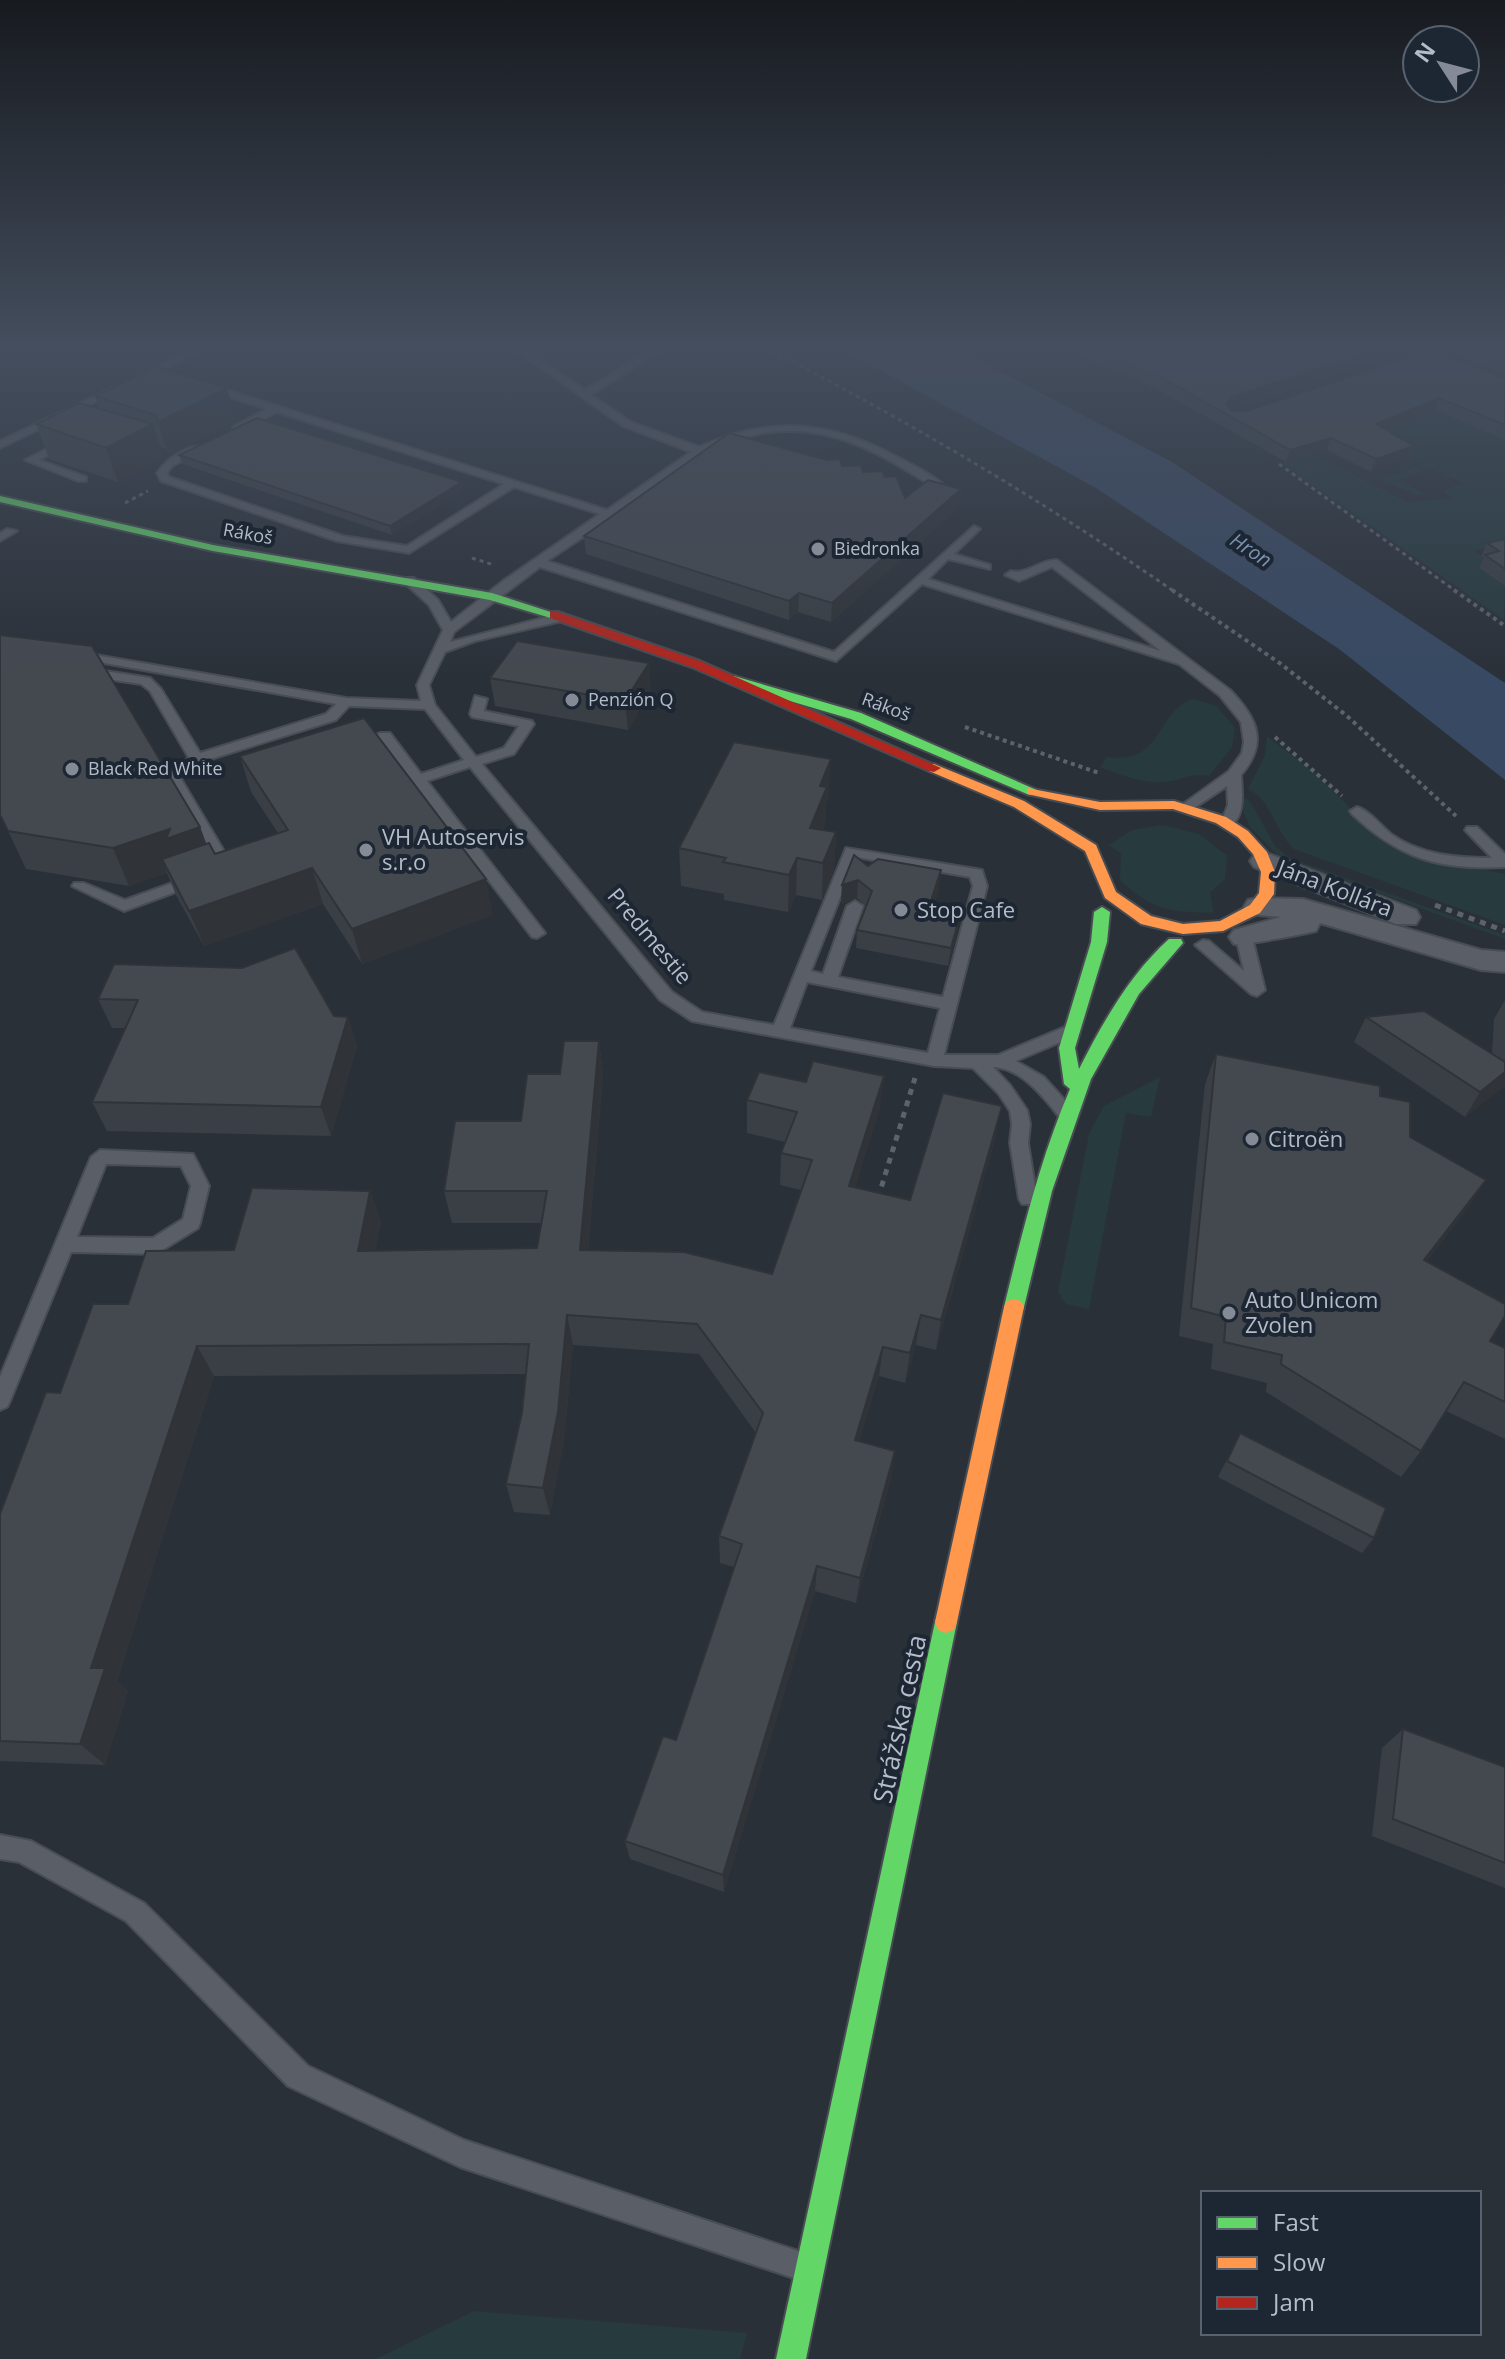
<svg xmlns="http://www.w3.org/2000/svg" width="1505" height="2359" font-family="'Open Sans',sans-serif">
<rect width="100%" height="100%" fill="#2a3038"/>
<!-- green -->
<g fill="#273a3e">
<polygon points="1416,393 1505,439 1505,542 1474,551 1493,564 1480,569 1505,586 1504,620 1282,463 1312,455 1408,502 1453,498 1443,491 1462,483 1431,468 1399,480 1426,494 1419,496 1381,480 1421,464 1357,432"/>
<path d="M1194,699l22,7 19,22 -3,19 -23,29c-17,-4 -27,4 -44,6 -22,2 -44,-7 -65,-15l7,-10c59,8 47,-47 87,-58z"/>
<path d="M1267,736l49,38 71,70 23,10 95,20v51l-211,-76c-19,-17 -22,-49 -46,-60l17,-34z"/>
<polygon points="1243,797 1250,801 1275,846 1290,858 1505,935 1505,939 1279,857 1250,827 1242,809"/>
<path d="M1163,825l36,9 28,22 -2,23 -15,14 4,20c-42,-1 -62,-2 -94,-33l1,-26 -12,-9 23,-15z"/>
<polygon points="1160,1077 1151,1117 1126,1113 1089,1309 1066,1304 1058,1292 1089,1134 1104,1106"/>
<polygon points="474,2311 747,2333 740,2359 376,2359"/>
</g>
<!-- water -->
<polygon fill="#384963" points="845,351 961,351 1172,462 1505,683 1505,780 1339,649 1096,488"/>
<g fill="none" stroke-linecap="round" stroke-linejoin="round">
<defs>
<g id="lane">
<polygon points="187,351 200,351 143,380 135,378"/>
<path d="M517,351h11l57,39 64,-39h11l-69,44 40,27 68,25c72,-32 131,-27 200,11 16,8 34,17 47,29l-9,2c-36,-22 -73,-47 -116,-55 -87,-17 -142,37 -208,83 -22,15 -44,29 -66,44l287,91 140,-126 6,3 -26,25 36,11v4l-42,-10 -20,20 233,72 -109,-84 -33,14 -14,-6 6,-4c16,4 30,-12 46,-11l173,130c27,28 39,52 11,85 1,17 5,44 -13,52l-7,-4 7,-18 -1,-19 -36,24 -5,1 -7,-4 50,-36 13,-18 2,-11 -3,-20 -21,-26 -41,-32 -257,-80 -86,77 -296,-94 -86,65 -4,10 112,-29 6,4 -2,3 -91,21 -30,11 -16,33 6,20 41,52 28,-9 15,-22 -47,-9 -2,-3 5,-18 12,3 -3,12 48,10 2,3 -20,30 -32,10 190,228 30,20 72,13 72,-177 136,22 5,16 -43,169h54l67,-28 6,-2 8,6 -2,4 -61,26 28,16 28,31 3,5 -3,5h-12c-16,-21 -39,-50 -67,-51l17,18 17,25 3,14 -2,19 9,56 -3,5h-12l-3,-5 -9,-56 2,-19 -2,-13 -12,-18 -25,-25 -39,-2 -242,-45 -32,-21 -190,-233 -43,14 118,152 -8,5 -5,-1 -150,-196 -25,8 -7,-4 30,-12h10l31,41 43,-14 -39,-51 -76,-3 -13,14 -135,42 -19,13 -1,4 53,89 -12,6 -7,-5 3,-4 -51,-86 3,-9 19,-12 -39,-67 -9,-7 -55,-8 -6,-4 6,-4 64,10 11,11 39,64 126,-39 10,-10 -260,-46 -6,-4 2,-3 274,47 75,3 -4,-16 26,-55 -14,-25 -23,-21v-6h8l24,22 13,22 52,-41 97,-67 -86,-27 -105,66 -72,-12 -176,-60 -4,-8c9,-14 30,-28 47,-27v4l-32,16 -5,7 2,4 174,59 64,10 97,-62 -227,-72 -36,19h-8v-4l34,-18 -62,-20v-4l3,-1 399,126 84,-58 -68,-26zM856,857l114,20 3,9 -30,111 -105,-20 25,-71 -8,-5 -8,5 -24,68 -12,-3zM807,982l133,26 -12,45 -138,-25z"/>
<polygon points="114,387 122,389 0,448 0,441"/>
<polygon points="62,441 71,443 39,460 86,477 86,481 78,481 25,460"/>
<polygon points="7,529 17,531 0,541 0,533"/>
<path d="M1357,807c13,4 23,18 34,27 29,21 67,24 101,24l-27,-28 2,-3h10l28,27v13c-66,3 -105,-8 -153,-53l-2,-3z"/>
<polygon points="195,875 202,880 200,883 124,911 72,886 74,883 84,883 125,900"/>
<polygon points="1244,932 1252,937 1265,990 1257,996 1251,994 1195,945 1203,940 1209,941 1244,971 1236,937"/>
<path d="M100,1150l93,4 16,32 -9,37 -2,5 -42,26 -85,-2 -61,149 -3,6 -7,3v-33l91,-220zM106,1164l75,2 10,20 -8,33 -30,19 -76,-1z"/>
<polygon points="0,1835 31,1841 144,1903 308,2066 464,2140 807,2254 812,2264 807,2274 797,2279 460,2167 288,2086 126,1921 19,1862 0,1859"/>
</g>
<g id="street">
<polygon points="1264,852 1416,910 1420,917 1416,924 1396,924 1254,867 1250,861 1254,855"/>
<path d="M1258,898l45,1 178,51 24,2v20l-24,-2 -161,-47 -4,8c-13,3 -73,15 -82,13l-5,-7 5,-7 47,-13 -33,-3 -4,-7 4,-7z"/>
</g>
<g id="fast">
<polygon points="0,496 213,545 492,593 560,615 554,619 490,600 213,551 0,502"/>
<polygon points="734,676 861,713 1039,791 1032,795 1027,794 851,719 729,683 729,677"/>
<path d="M1102,907l8,5 -3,30 -32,106 4,21c24,-47 51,-95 90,-130h12l2,4 -44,51 -48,85 -39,112 -28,116 -3,6 -7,2 -7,-2 -3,-6c18,-74 36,-148 66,-218l-6,-5 -5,-36 32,-106 3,-30z"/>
<polygon points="946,1611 954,1614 957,1622 806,2359 776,2359 935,1622 938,1614"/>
</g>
<g id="slow">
<polygon points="934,764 1024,801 1096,845 1116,892 1151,916 1183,924 1220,921 1250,905 1259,893 1261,872 1253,854 1238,837 1216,823 1173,809 1100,810 1027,794 1027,788 1100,802 1174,801 1226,817 1248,831 1267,852 1275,872 1274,894 1260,913 1223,931 1183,934 1141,924 1105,898 1085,851 1014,807 929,771 929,765"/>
<polygon points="1014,1299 1021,1301 1024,1307 957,1622 954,1630 946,1633 938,1630 935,1622 1004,1307 1007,1301"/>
</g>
<polygon id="jam" points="550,612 558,612 700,661 941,768 934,772 929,771 692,667 550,618"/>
</defs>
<!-- lane casing -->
<use href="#lane" stroke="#484c53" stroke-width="4"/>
<!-- street casing -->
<use href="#street" stroke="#484c53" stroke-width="4"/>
<!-- fast casing -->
<use href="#fast" stroke="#484c53" stroke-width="4"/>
<!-- slow casing -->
<use href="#slow" stroke="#484c53" stroke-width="4"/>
<!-- jam casing -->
<use href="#jam" stroke="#484c53" stroke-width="4"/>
<!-- path-far2 -->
<g stroke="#5d636a" stroke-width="3" stroke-dasharray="4 4" stroke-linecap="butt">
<path d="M771,351c140,71 275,152 404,241"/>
<polyline points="1397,351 1405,355"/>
<polyline points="1279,464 1457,592"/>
<polyline points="125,503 148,491"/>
<polyline points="472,558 494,565"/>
</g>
<!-- path-far1 -->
<g stroke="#5d636a" stroke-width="4" stroke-dasharray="4 4" stroke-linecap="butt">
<polyline points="1172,590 1281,664 1347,716 1456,816"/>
<polyline points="1454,590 1505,626"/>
<polyline points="965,727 1099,773"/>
<polyline points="1275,737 1342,796"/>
</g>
<!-- path -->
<g stroke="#5d636a" stroke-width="5" stroke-dasharray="6 6" stroke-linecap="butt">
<polyline points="1435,905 1505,931"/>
<polyline points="878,1198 915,1078"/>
</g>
<!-- lane -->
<use href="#lane" fill="#5a5e66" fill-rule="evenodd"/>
<!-- street -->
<use href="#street" fill="#5a5e66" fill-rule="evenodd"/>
<!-- fast -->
<use href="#fast" fill="#63d668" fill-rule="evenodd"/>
<!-- slow -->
<use href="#slow" fill="#ff974d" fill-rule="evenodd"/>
<!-- jam -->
<use href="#jam" fill="#b3261e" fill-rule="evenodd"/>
</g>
<!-- wall -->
<g fill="#3a3f45">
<polygon points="1071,352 1400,352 1230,409 1232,411 1247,411 1505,378 1505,440 1435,410 1386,430 1409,458 1371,472 1327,450 1286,462 1159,390"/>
<polygon points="1450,352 1505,352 1505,374"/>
<polygon points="95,396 236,421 169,456 167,449 160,447 164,458 118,482 49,459 36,424 100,409"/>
<polygon points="179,455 462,482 463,491 392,535 182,464"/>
<polygon points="842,466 885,477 905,498 961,489 959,507 831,622 798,612 789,620 586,554 584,536"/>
<polygon points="1505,539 1505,586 1479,568 1484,558 1481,556 1487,543"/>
<polygon points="649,663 651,691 628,730 495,706 490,678"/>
<polygon points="240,756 493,915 362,964 323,904 204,946 176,895 167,873 129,886 26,869 8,831 200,827 206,844 215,854 278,833 251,792"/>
<polygon points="829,796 826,804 825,824 823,830 836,832 834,870 822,900 796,895 788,912 724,900 724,894 681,886 679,848"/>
<polygon points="868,866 939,889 931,914 959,919 956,937 948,966 856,948 857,930 866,906 857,898 841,904 842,885"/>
<polygon points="114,964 334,1016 348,1017 357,1046 331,1136 107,1131 92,1102 125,1028 112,1028 98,999"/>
<polygon points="1505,1000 1505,1085 1465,1117 1354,1042 1366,1017 1492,1054 1494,1019"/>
<polygon points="599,1041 603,1074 588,1250 772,1274 801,1190 780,1185 781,1153 785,1142 747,1133 747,1100 880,1108 855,1187 910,1200 995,1139 936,1350 916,1345 905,1383 879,1376 859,1441 891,1479 856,1603 815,1591 724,1892 630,1859 625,1841 676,1740 734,1567 720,1563 719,1536 756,1433 699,1354 573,1345 564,1440 550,1515 514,1512 506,1484 522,1412 526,1374 214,1376 117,1681 128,1691 105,1765 0,1761 0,1514 60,1393 128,1304 234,1250 370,1191 381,1222 375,1251 537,1248 542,1223 452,1223 444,1191 521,1121 560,1074"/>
<polygon points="1216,1054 1380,1096 1410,1137 1486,1180 1467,1209 1427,1261 1490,1341 1505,1348 1505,1439 1446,1411 1421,1451 1401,1477 1266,1392 1267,1383 1211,1369 1213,1344 1179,1336 1205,1084"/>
<polygon points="1240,1433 1374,1538 1362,1553 1218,1477"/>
<polygon points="1403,1729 1505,1767 1505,1888 1372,1836 1382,1748"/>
</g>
<!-- shaded-wall -->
<g fill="#303338">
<polygon points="1368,352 1400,352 1228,409 1226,404 1231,397"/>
<polygon points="227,388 236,421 169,456 158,422"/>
<polygon points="1439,398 1435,410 1372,436 1376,424"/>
<polygon points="153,424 164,458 118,482 106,448"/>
<polygon points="1331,438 1327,450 1286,462 1290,450"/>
<polygon points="1414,446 1409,458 1371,472 1376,459"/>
<polygon points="462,482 463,491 392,535 390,526"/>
<polygon points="961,489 959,507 831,622 832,603"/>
<polygon points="799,593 798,612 789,620 789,601"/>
<polygon points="649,663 651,691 628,730 625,701"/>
<polygon points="831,759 829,796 826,804 825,824 810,860 810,828 820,786"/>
<polygon points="200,827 214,864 162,859 167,873 129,886 113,848 170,829"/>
<polygon points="836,832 834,870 822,900 823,863"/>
<polygon points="797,858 796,895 788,912 789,875"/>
<polygon points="312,868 323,904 204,946 189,911"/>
<polygon points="941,870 939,889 925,931 927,913"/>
<polygon points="486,879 493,915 362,964 352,929"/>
<polygon points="858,880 857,898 841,904 842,885"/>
<polygon points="959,919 956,937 948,966 951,948"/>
<polygon points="348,1017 357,1046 331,1136 321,1107"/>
<polygon points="599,1041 603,1074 585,1280 580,1250"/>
<polygon points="1505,1072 1505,1085 1465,1117 1480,1092"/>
<polygon points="884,1076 880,1108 846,1217 849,1186"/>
<polygon points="1002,1106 995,1139 936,1350 941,1320"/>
<polygon points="1486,1180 1467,1209 1406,1288 1424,1260"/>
<polygon points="370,1191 381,1222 369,1282 358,1251"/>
<polygon points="567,1315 573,1345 564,1440 550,1515 543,1488"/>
<polygon points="921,1315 916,1345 905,1383 910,1353"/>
<polygon points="197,1346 214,1376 117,1681 128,1691 105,1765 80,1744 91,1668"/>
<polygon points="883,1347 879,1376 851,1468 855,1440"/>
<polygon points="895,1451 891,1479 856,1603 860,1578"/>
<polygon points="817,1566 815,1591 724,1892 723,1875"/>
</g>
<!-- building -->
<g fill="#444950" stroke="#303338" stroke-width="2">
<polygon points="1100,352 1368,352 1231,397 1226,404 1232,411 1247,411 1424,352 1435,352 1505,378 1505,425 1439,398 1376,424 1414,446 1376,459 1331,438 1290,450 1162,378"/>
<polygon points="1483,352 1505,352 1505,360"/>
<polygon points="157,367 227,388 158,422 156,415 95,396"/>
<polygon points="79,403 153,424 106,448 36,424"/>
<polygon points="257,418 462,482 390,526 179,455"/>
<polygon points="729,433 827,460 840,459 842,466 861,465 863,472 882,471 885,477 896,476 905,498 928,480 961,489 832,603 799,593 789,601 584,536"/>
<polygon points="1505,539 1505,569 1485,555 1499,551 1487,543"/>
<polygon points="0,635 92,646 200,827 166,839 170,829 113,848 8,831 0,815"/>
<polygon points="517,641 649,663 625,701 490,678"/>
<polygon points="364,718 486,879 352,929 312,868 189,911 162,859 209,843 215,854 288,830 240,756"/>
<polygon points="734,742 831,759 820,786 827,787 810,828 836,832 823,863 797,858 789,875 723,862 726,858 679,848"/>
<polygon points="854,855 868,866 878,859 941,870 927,913 959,919 951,948 857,930 872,891 858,880 842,885"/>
<polygon points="295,948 334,1016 348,1017 321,1107 92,1102 138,1000 98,999 114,964 242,968"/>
<polygon points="1424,1011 1505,1062 1505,1072 1480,1092 1366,1017"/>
<polygon points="564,1041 599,1041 580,1250 684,1252 772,1274 812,1160 781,1153 797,1112 747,1100 759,1072 806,1082 813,1061 884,1076 849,1186 910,1200 943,1093 1002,1106 941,1320 921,1315 910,1353 883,1347 855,1440 895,1451 860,1578 817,1566 723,1875 625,1841 663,1736 676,1740 742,1544 719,1536 763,1413 697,1324 567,1315 558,1412 543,1488 506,1484 522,1412 529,1344 197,1346 91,1668 105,1668 80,1744 0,1741 0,1514 46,1392 60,1393 93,1304 128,1304 146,1251 234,1250 252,1188 370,1191 358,1251 537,1248 547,1191 444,1191 455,1121 521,1121 527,1074 560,1074"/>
<polygon points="1216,1054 1380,1086 1380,1096 1410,1102 1410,1137 1486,1180 1424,1260 1505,1304 1505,1316 1490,1341 1505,1348 1505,1402 1464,1382 1421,1451 1281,1364 1282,1355 1224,1342 1226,1317 1191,1308"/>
<polygon points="1240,1433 1386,1508 1374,1538 1227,1461"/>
<polygon points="1403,1729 1505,1767 1505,1863 1393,1819"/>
</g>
<!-- sky -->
<linearGradient id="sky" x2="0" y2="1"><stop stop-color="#171a1f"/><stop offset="0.51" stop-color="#444e5e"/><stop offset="1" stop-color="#444e5e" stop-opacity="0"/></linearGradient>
<rect width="1505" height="682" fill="url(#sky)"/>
<!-- markers -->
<g fill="#848b96" stroke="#1d2633" stroke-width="3">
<circle cx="818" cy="549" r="8"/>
<circle cx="572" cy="700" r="8"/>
<circle cx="72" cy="769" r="8"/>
<circle cx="366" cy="850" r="8"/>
<circle cx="901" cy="910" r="8"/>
<circle cx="1252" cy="1139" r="8"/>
<circle cx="1229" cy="1313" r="8"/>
</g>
<g text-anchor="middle" stroke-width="8" stroke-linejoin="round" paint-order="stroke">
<!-- far-street labels -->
<g font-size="18" fill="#b4bcc9" stroke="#1d2633">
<text transform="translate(248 534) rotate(10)" y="6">Rákoš</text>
<text transform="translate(886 707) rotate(21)" y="6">Rákoš</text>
</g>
<!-- far-poi labels -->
<g font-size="18" fill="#b4bcc9" stroke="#1d2633" text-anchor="start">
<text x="834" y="555">Biedronka</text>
<text x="588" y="706">Penzión Q</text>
<text x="88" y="775">Black Red White</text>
</g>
<!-- far-water labels -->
<g font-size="20" font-style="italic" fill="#7c92b1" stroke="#1d2633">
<text transform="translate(1251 550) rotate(33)" y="7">Hron</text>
</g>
<!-- poi labels -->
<g font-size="22" fill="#b4bcc9" stroke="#1d2633" text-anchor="start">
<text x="382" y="845">VH Autoservis<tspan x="382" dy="25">s.r.o</tspan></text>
<text x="917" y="918">Stop Cafe</text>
<text x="1268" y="1147">Citroën</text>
<text x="1245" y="1308">Auto Unicom<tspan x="1245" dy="25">Zvolen</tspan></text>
</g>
<!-- street labels -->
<g font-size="22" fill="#b4bcc9" stroke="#1d2633">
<text transform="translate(1335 888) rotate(21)" y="8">Jána Kollára</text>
<text transform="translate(650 936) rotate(50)" y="8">Predmestie</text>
</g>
<!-- near-street labels -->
<g font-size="26" fill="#b4bcc9" stroke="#1d2633">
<text transform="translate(900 1719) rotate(-78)" y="9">Strážska cesta</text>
</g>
</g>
<!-- legend -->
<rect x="1201" y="2191" width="280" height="144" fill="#1d2633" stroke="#59626f" stroke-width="2"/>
<rect x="1217" y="2217" width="40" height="12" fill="#63d668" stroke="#59626f" stroke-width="2"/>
<text x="1273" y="2231" font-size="24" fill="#b4bcc9">Fast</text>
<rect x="1217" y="2257" width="40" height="12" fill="#ff974d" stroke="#59626f" stroke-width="2"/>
<text x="1273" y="2271" font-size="24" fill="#b4bcc9">Slow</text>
<rect x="1217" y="2297" width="40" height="12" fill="#b3261e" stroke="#59626f" stroke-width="2"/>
<text x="1273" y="2311" font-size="24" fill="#b4bcc9">Jam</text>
<!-- north arrow -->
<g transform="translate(1441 64) rotate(306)"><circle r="38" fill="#1d2633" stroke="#59626f" stroke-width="2"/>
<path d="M0-6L14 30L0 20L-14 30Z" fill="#848b96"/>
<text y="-12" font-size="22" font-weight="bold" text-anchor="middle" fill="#b4bcc9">N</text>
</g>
</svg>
